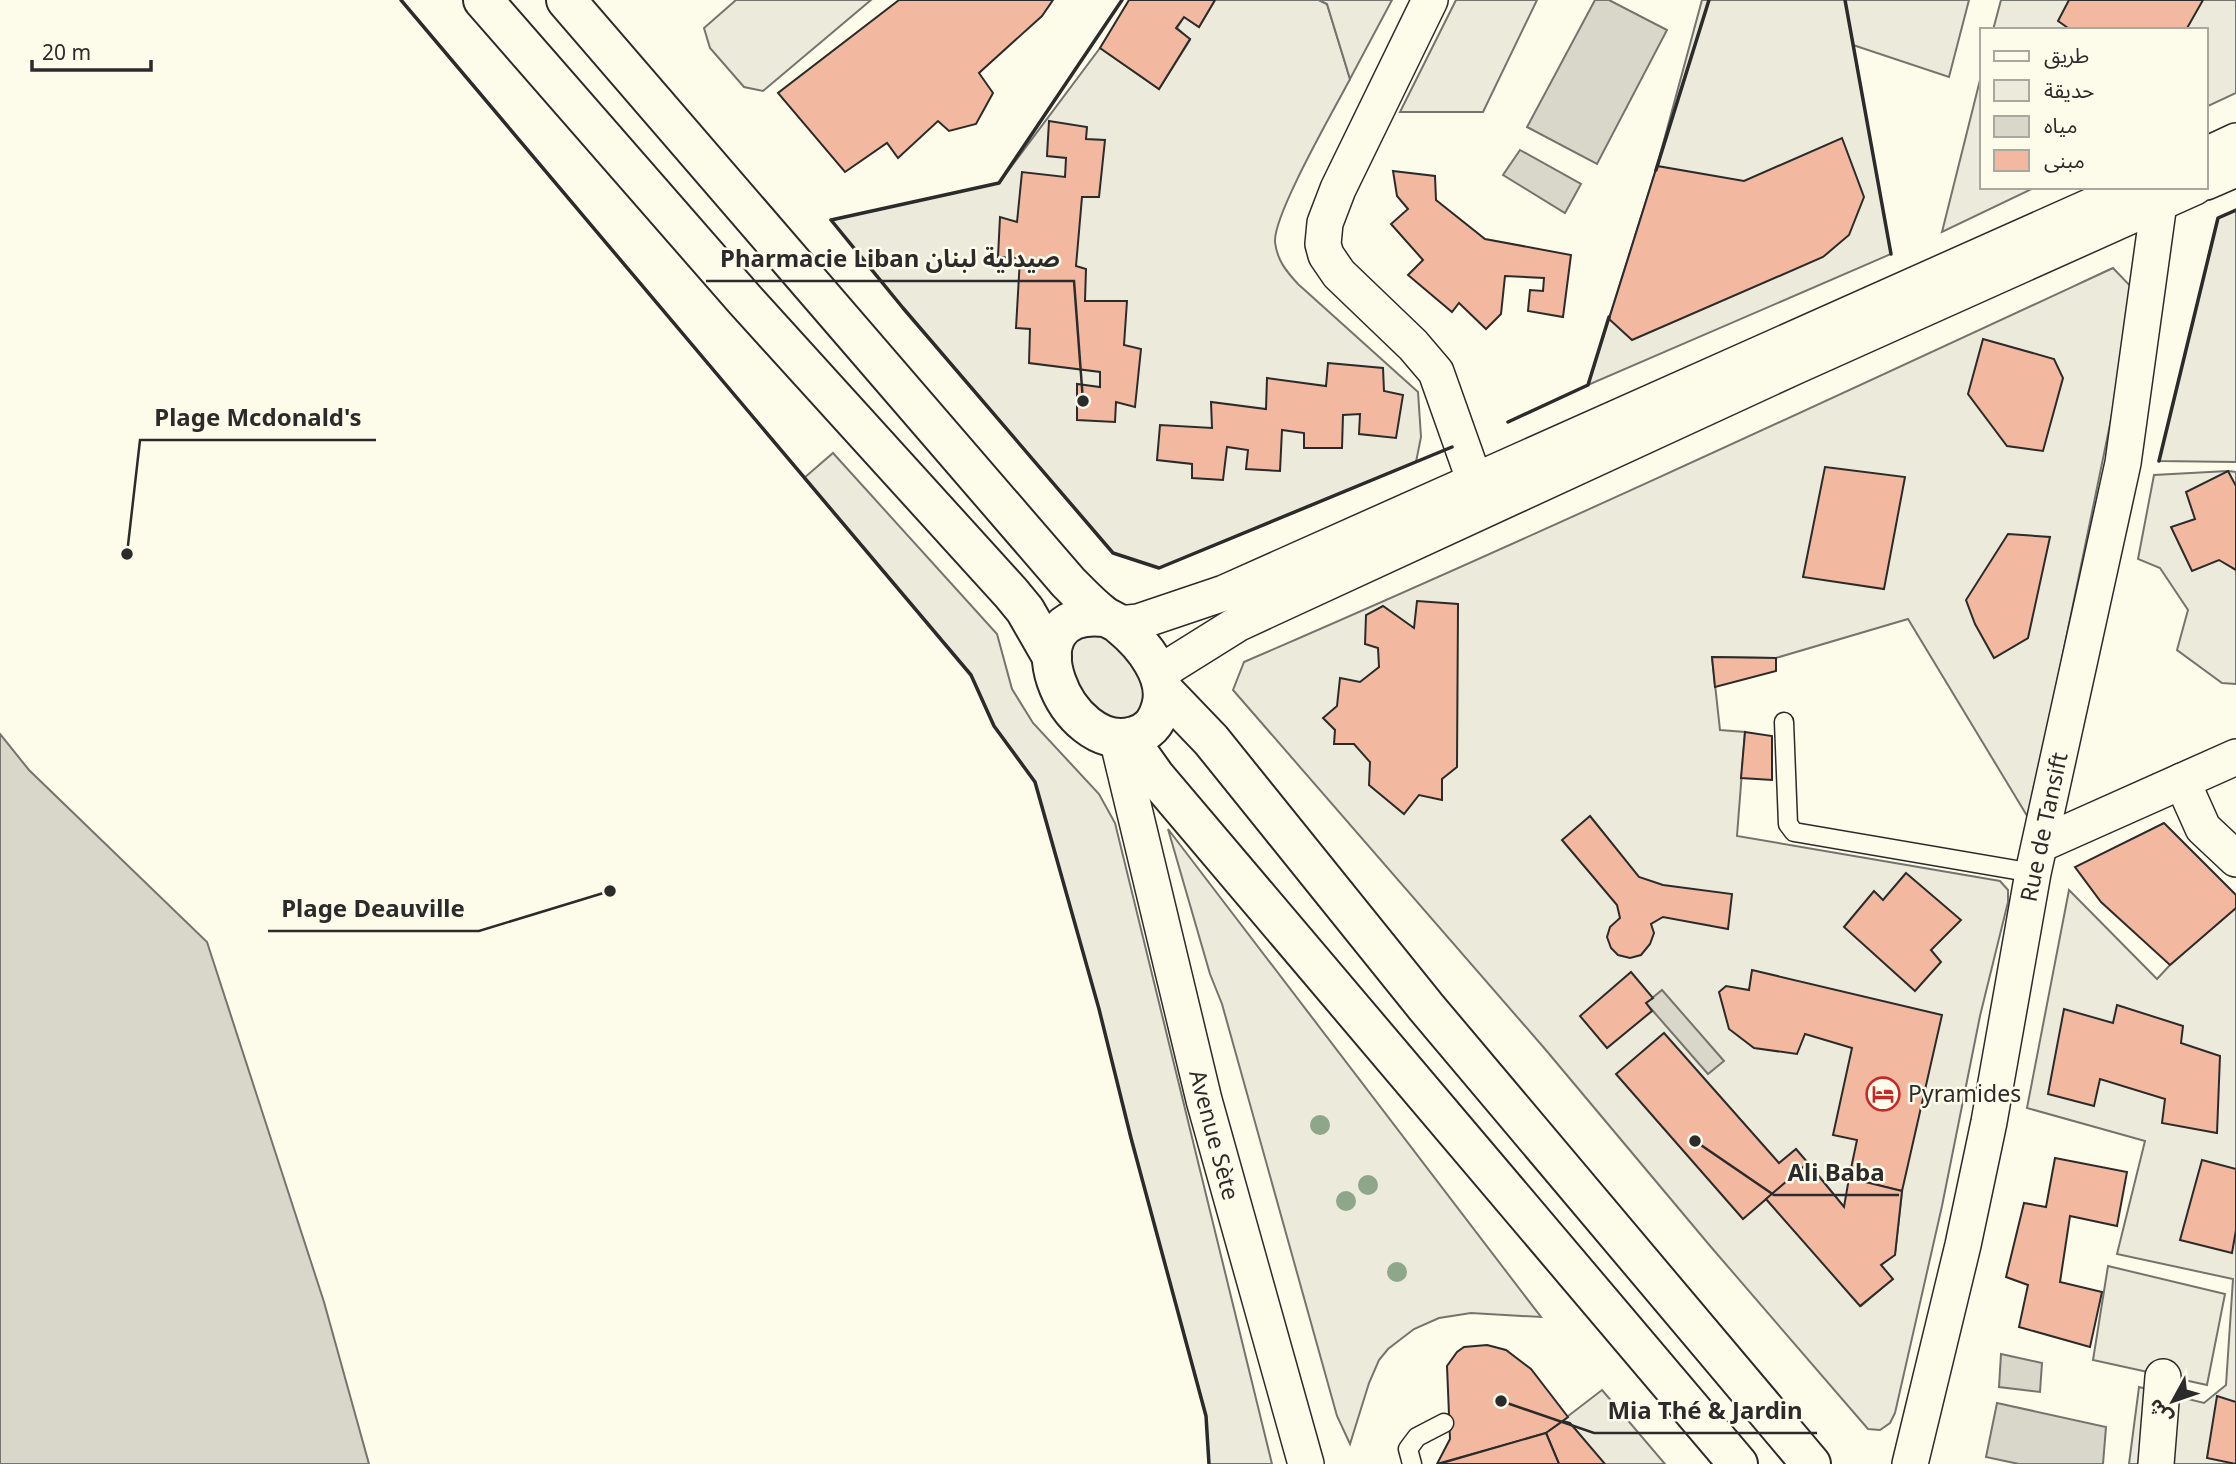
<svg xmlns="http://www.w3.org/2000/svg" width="2236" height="1464" font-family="'Noto Sans','Noto Sans Arabic',sans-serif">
<rect width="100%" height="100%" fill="#fdfbea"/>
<!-- green -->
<g fill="#ecebdb" stroke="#74746e" stroke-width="2" fill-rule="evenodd">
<polygon points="736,0 871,0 763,91 744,87 710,48 704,28"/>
<path d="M1215,0h104l8,4 23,75c-16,31 -77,136 -75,163 2,18 11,29 23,42l120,108 3,45 -5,25 -257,106 -46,-15 -210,-245 -72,-88 168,-37 101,-135 59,41 31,-49 -13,-12 7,-11 15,10z"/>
<polygon points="1456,0 1537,0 1483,112 1400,112"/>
<polygon points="1702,0 1969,0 1949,77 1853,45 1891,254 1588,385 1657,166"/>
<polygon points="2001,0 2236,0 2236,93 2206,107 2206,30 1993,30"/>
<polygon points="1982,72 1982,187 2036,187 1942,232"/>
<polygon points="2236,210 2236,462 2159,461 2218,218"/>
<path d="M2113,268l24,25 -108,526 -121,-200 -132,39 -64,-1 8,73 25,2 -8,104 263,45 8,9v12l-28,114 -38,190 -47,207 -5,10 -10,7 -12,-1 -157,-182 -166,-198 -312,-359 11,-28c292,-126 580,-260 869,-394zM1808,1163l36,44 58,-15 -7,62 -14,11 11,14 -31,27 -95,-107z"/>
<polygon points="2228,471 2236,472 2236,684 2222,683 2177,650 2188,610 2160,568 2138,559 2154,475"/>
<polygon points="1110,633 1144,676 1145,715 1109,722 1083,695 1067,664 1074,638"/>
<polygon points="2069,890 2157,979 2170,965 2236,908 2236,1464 2129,1464 2139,1387 2204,1403 2226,1385 2233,1279 2117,1254 2145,1141 2027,1108"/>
<polygon points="1602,1390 1665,1464 1559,1464 1546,1433"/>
</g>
<!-- parking -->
<g fill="#eceadb" stroke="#74746e" stroke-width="2">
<polygon points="1319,0 1392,0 1350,79 1327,4"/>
<polygon points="833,453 997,634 1012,689 1033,723 1099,794 1115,823 1272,1464 1209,1464 1206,1415 1131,1138 1099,1009 1035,782 994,726 971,675 804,478"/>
<polygon points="1168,829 1541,1317 1471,1313 1439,1318 1414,1329 1388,1349 1379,1360 1369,1383 1350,1444 1337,1416 1222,1004 1210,974"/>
<polygon points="2108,1266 2225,1294 2207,1385 2093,1360"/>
</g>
<!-- water -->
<g fill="#d8d7c9" stroke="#74746e" stroke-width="2">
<polygon points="1595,0 1609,0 1667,30 1597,164 1527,127"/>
<polygon points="1520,150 1581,184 1565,213 1503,175"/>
<polygon points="0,734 29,770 207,942 324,1302 369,1464 0,1464"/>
<polygon points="1662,990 1724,1061 1708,1074 1646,1003"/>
<polygon points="2001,1354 2042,1363 2040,1392 1999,1387"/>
<polygon points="1997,1403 2106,1427 2103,1464 2019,1464 1986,1457"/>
</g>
<!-- building -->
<g fill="#f2b8a0" stroke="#2b2b2b" stroke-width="2">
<polygon points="899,0 1053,0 1042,16 979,73 993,93 976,124 949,131 938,121 898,158 887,143 845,172 778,93"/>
<polygon points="1129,0 1215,0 1199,27 1184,17 1176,28 1190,39 1159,89 1100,48"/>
<polygon points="2069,0 2203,0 2186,30 2071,30 2058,21"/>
<polygon points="1049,121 1087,127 1086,139 1105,140 1099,197 1082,197 1076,266 1086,269 1085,301 1127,301 1124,345 1141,349 1135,407 1116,402 1115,422 1077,420 1077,384 1100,387 1100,372 1029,363 1030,329 1016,328 1020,258 998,257 1000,217 1017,222 1022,172 1065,177 1066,158 1047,156"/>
<polygon points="1842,138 1864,197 1849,235 1823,257 1632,340 1609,319 1657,166 1744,181"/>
<polygon points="1393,171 1435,176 1436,200 1485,239 1571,255 1563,317 1528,311 1530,290 1543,291 1544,278 1505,276 1501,314 1486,329 1459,303 1452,312 1408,275 1423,260 1391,224 1408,209 1397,196"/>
<polygon points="1983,339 2054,359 2063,378 2043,451 2007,446 1968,394"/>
<polygon points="1328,363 1383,368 1384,391 1403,395 1396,438 1359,434 1360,414 1343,415 1342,448 1304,448 1304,433 1282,430 1280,471 1246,469 1248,450 1227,447 1223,480 1192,478 1192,464 1157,460 1160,425 1212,428 1211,402 1266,409 1267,378 1326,386"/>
<polygon points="1825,467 1905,477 1884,589 1803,577"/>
<polygon points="2228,471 2236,486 2236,570 2219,560 2192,571 2171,527 2195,519 2186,492"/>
<polygon points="2008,534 2050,537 2028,638 1994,658 1975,624 1966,600"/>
<polygon points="1417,601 1458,604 1457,767 1442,779 1442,800 1419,795 1404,814 1369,785 1370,762 1354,744 1334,744 1335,730 1323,718 1337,706 1340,678 1360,682 1379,667 1378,648 1365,644 1366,615 1383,606 1414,628"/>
<polygon points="1712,657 1776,658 1776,671 1715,687"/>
<polygon points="1745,732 1772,736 1772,780 1741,778"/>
<polygon points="1590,816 1639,877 1663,885 1732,894 1728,929 1663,917 1651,924 1654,933 1650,944 1641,955 1630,958 1618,955 1611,948 1607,937 1610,927 1620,918 1617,905 1562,840"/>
<polygon points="2164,823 2236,895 2236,908 2170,965 2101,902 2075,867"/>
<polygon points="1906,873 1961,920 1931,950 1941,962 1915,991 1844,927 1874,891 1883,900"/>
<polygon points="1752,970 1942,1015 1902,1191 1849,1178 1857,1140 1833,1135 1852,1048 1805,1034 1797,1054 1754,1048 1729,1029 1719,992 1726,986 1749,990"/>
<polygon points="1631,972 1653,998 1646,1003 1652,1011 1607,1048 1580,1016"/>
<polygon points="2117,1005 2183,1026 2181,1043 2220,1056 2217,1133 2162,1123 2165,1099 2100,1079 2094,1106 2048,1094 2064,1009 2113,1023"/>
<polygon points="1664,1033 1779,1163 1796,1149 1808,1163 1743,1219 1616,1074"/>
<polygon points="2055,1158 2127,1172 2117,1226 2070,1216 2060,1282 2102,1292 2090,1347 2019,1327 2028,1285 2006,1277 2024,1203 2046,1207"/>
<polygon points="2202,1160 2236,1169 2236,1230 2232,1253 2180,1240"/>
<polygon points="1808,1163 1844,1207 1849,1178 1902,1191 1895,1255 1881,1265 1893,1279 1860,1306 1766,1199"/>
<polygon points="1487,1345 1506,1350 1531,1369 1568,1417 1546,1433 1437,1464 1450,1439 1447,1366 1457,1352 1464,1347"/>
<polygon points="2217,1396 2236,1402 2236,1464 2207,1458"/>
<polygon points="1563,1421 1570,1423 1605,1464 1559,1464 1546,1433"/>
<polygon points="1546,1433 1559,1464 1439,1464"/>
</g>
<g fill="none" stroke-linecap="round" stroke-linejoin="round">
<defs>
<g id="lane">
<polyline points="1784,722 1788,824 1794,832 2033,873"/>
<polyline points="1412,1464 1408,1449 1417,1437 1444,1423"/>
</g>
<g id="street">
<polyline points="1430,0 1338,189 1325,223 1323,244 1326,255 1339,274 1413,345 1436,372 1475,482 1485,504"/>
<polyline points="2206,155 2236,141"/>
<polyline points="2206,182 2236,169"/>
<polyline points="1120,624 1138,622 1224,593 2134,187"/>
<polyline points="1159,673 1239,623 1796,366 2195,187"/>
<polyline points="1117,738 1204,1100 1306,1464"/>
<polyline points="2182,781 2203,828 2236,859"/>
<polyline points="2041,844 2236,757"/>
<polyline points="1910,1464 1963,1245 1989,1122 2033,873 2123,463 2159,203 2153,187"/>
<polyline points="2156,1464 2163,1377"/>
</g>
<g id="highway">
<polyline points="483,0 745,300 1011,593 1025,610 1052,657"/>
<path d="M566,0l502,582c11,11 22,23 35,33 5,4 13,6 18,11 22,18 49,51 40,81 -4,15 -12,25 -27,29 -68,21 -130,-130 -29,-119"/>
<polyline points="1163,690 1211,740 1426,1007 1811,1464"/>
<polyline points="1128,738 1155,776 1738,1464"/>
</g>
</defs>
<!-- lane casing -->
<use href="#lane" stroke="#2b2b2b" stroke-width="21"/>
<!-- street casing -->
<use href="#street" stroke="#2b2b2b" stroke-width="38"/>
<!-- highway casing -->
<use href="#highway" stroke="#2b2b2b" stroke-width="42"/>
<!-- lane -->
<use href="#lane" stroke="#fdfbea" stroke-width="18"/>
<!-- street -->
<use href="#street" stroke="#fdfbea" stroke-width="35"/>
<!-- highway -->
<use href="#highway" stroke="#fdfbea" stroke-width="38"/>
<!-- wall -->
<g stroke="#2b2b2b" stroke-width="3.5">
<polyline points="401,0 971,675 994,726 1035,782 1099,1009 1131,1138 1206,1416 1209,1464"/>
<polyline points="1122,0 999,183 831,220 903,308 1113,553 1159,568 1452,447"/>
<polyline points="1845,0 1891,254"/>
<polyline points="1656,170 1709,0"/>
<polyline points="1508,422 1588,385 1609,317"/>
<polyline points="2159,461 2218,218 2236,210"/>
</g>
</g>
<!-- trees -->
<g fill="#8ea78a">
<circle cx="1320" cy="1125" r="10"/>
<circle cx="1368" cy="1185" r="10"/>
<circle cx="1346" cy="1201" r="10"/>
<circle cx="1397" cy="1272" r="10"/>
</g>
<!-- icons -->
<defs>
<symbol id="hotel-ring" viewBox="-11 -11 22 22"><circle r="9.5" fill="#fdfbea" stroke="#c62828" stroke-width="1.5"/><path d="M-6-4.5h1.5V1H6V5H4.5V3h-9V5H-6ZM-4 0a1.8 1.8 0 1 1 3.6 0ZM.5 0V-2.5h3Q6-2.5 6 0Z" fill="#c62828"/></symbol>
</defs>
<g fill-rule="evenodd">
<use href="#hotel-ring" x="1864" y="1075" width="38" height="38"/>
</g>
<g text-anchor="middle" stroke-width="5" stroke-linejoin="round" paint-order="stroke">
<!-- street labels -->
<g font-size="23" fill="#2b2b2b" stroke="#fdfbea">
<text transform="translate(2044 827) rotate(-78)" y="8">Rue de Tansift</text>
<text transform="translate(1214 1135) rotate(75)" y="8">Avenue Sète</text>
</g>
<!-- poi labels -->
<g font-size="23" fill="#2b2b2b" stroke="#fdfbea" text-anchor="start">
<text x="1908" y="1102">Pyramides</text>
</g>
</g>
<!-- callouts -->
<path fill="none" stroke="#2b2b2b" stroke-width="2.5" d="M1083 401L1074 281H706M127 554L140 440H376M610 891L479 931H268M1695 1141L1774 1195H1899M1501 1401L1594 1433H1817"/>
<g fill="#2b2b2b" stroke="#fdfbea" stroke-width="2.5">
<circle cx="1083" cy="401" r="7"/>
<circle cx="127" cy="554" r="7"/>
<circle cx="610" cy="891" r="7"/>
<circle cx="1695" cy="1141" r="7"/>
<circle cx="1501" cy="1401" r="7"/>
</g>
<g font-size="24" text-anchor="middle" font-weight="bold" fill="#2b2b2b" stroke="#fdfbea" stroke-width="5" stroke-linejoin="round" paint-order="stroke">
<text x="890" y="267">Pharmacie Liban صيدلية لبنان</text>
<text x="258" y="426">Plage Mcdonald's</text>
<text x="373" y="917">Plage Deauville</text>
<text x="1836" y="1181">Ali Baba</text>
<text x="1705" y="1419">Mia Thé &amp; Jardin</text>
</g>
<!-- legend -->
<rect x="1980" y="28" width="228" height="161" fill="#fdfbea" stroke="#a9a89e" stroke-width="2"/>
<rect x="1994" y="51" width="35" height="10" fill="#fdfbea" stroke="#a9a89e" stroke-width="2"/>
<text x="2044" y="63" font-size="21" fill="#2b2b2b">طريق</text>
<rect x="1994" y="80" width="35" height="21" fill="#ecebdb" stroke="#a9a89e" stroke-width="2"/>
<text x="2044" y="98" font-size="21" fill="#2b2b2b">حديقة</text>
<rect x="1994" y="116" width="35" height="21" fill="#d8d7c9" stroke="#a9a89e" stroke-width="2"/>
<text x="2044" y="133" font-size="21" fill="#2b2b2b">مياه</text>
<rect x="1994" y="150" width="35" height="21" fill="#f2b8a0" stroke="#a9a89e" stroke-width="2"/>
<text x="2044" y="168" font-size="21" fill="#2b2b2b">مبنى</text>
<!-- north arrow -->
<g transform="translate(2173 1401) rotate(230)" stroke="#fdfbea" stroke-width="5" paint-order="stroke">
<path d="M0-5L12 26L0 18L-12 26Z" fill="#2b2b2b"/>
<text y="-10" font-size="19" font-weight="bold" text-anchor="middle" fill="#2b2b2b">ش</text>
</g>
<!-- scale -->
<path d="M32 60v10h119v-10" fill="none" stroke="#2b2b2b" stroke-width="3.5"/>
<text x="42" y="60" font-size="21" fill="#2b2b2b" stroke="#fdfbea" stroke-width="5" paint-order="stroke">20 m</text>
</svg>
